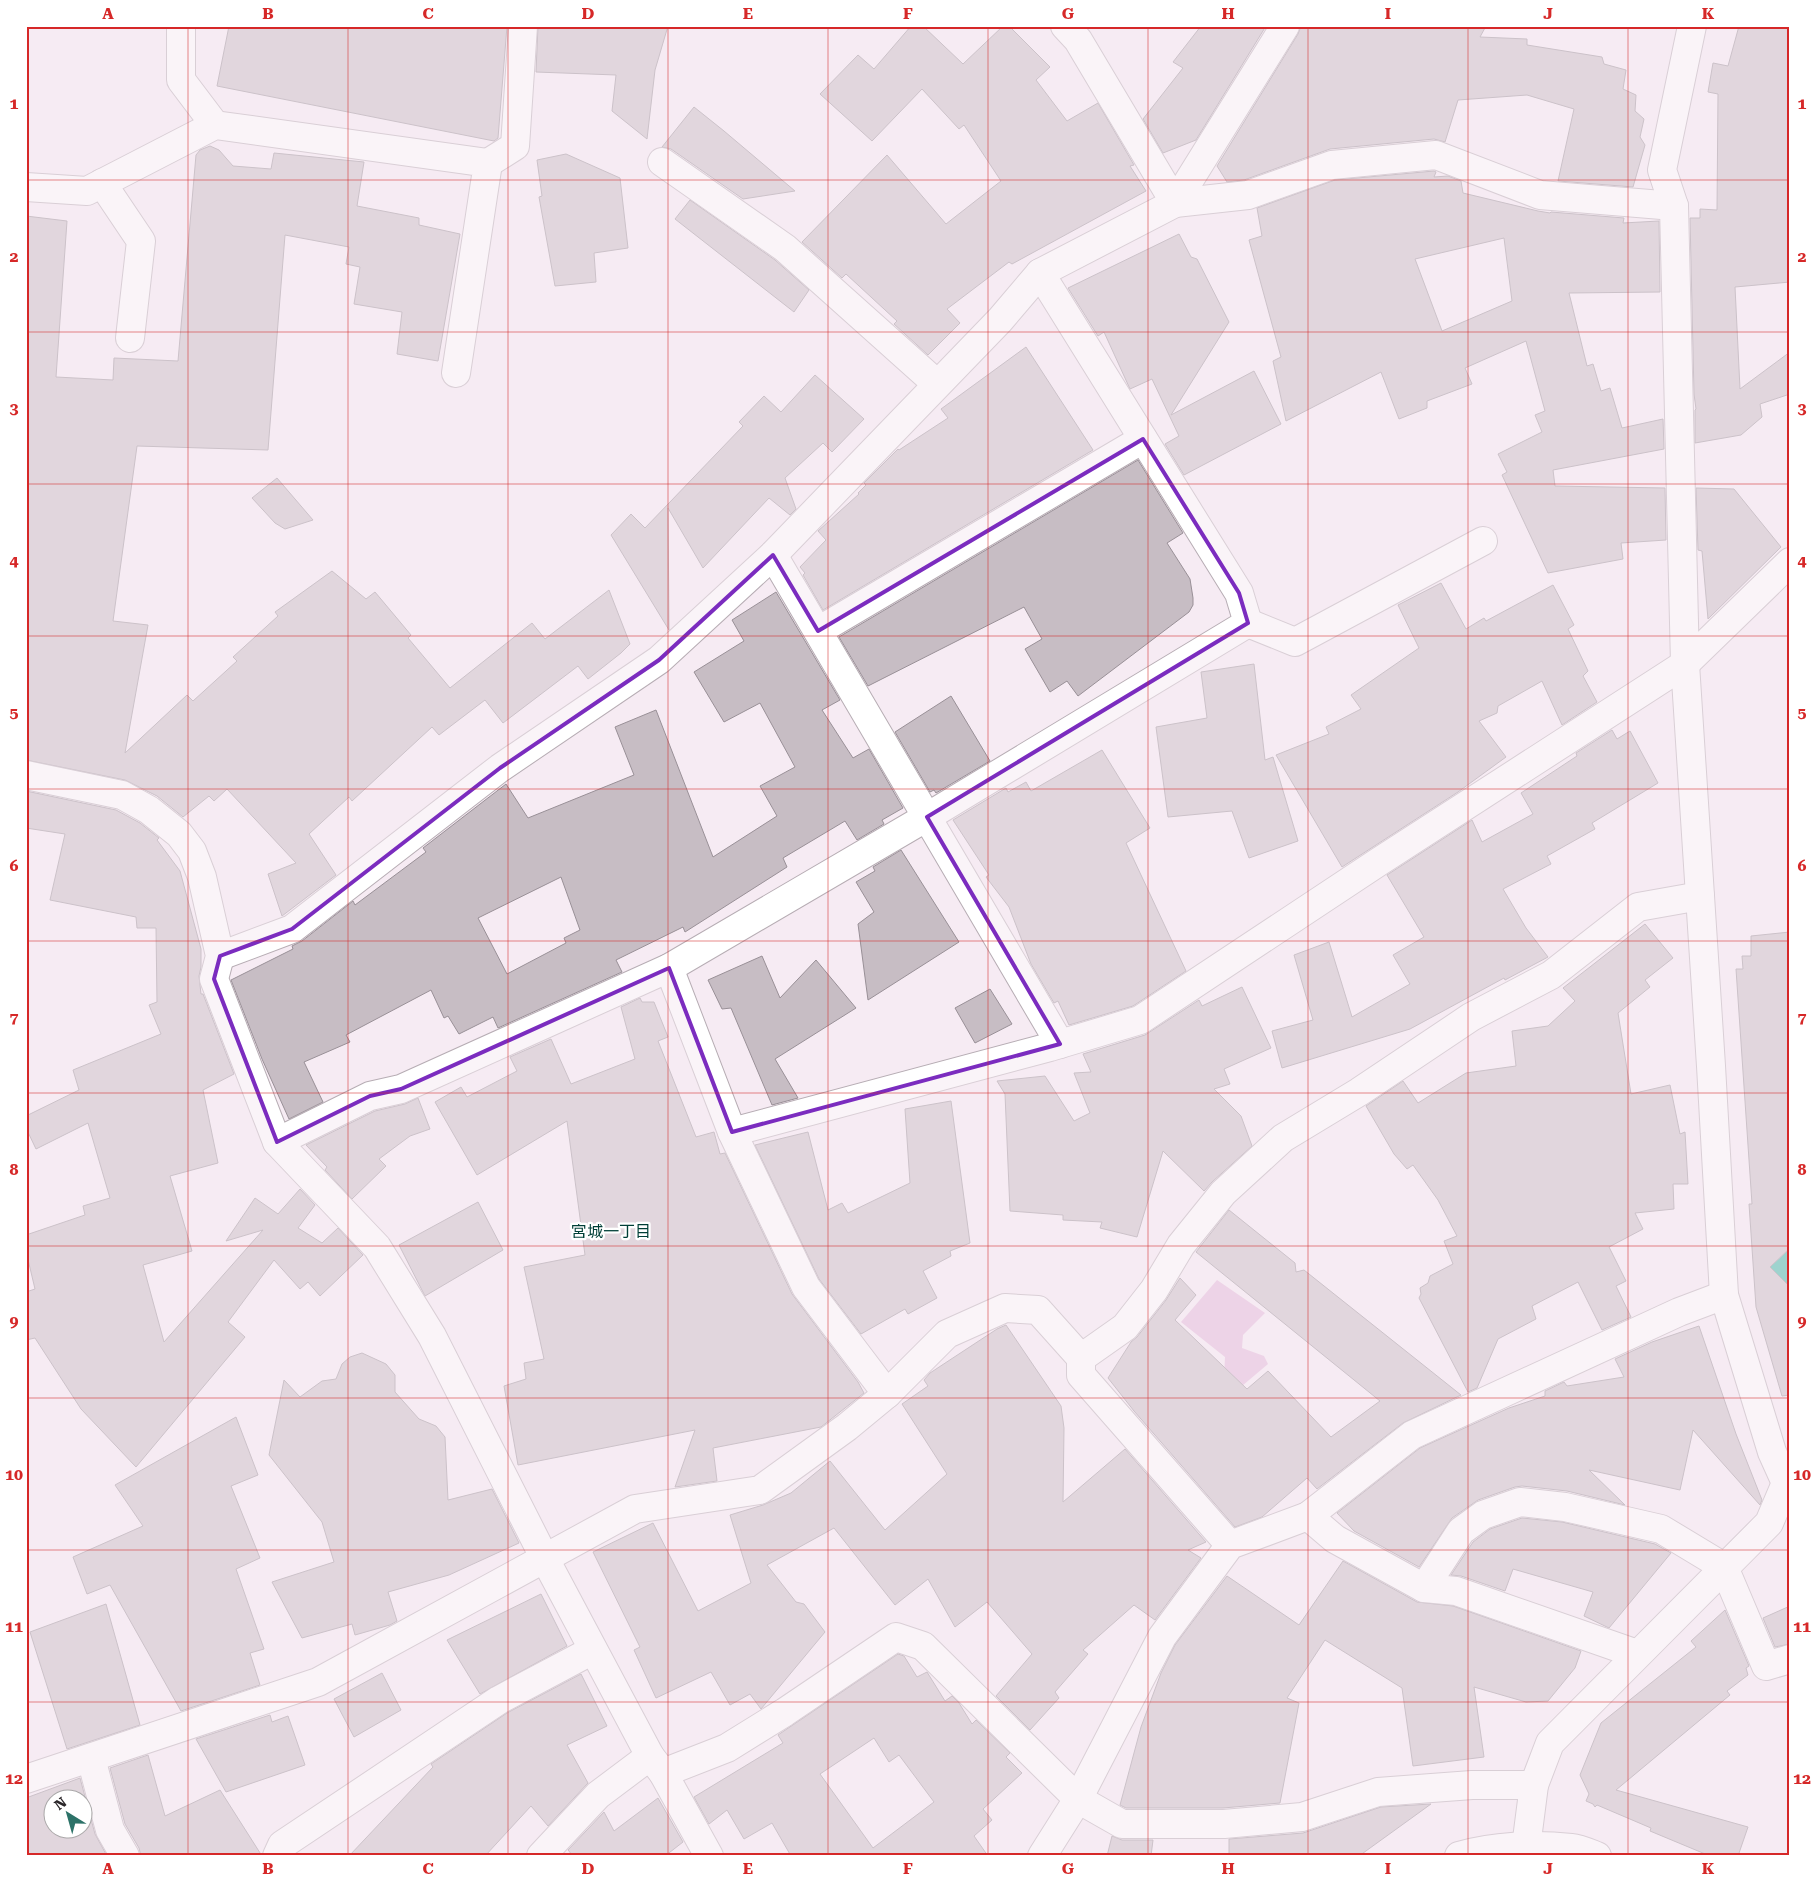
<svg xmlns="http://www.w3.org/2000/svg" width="1816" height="1882" font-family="'Roboto Serif','Noto Sans JP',serif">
<rect width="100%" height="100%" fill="#f6ebf3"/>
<!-- green -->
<polygon fill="#e3b6d9" points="1217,1280 1265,1313 1243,1335 1242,1348 1264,1356 1268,1364 1223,1402 1225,1357 1181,1322"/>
<!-- water -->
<polygon fill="#34b5a3" points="1790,1248 1790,1287 1770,1267"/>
<!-- building -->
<g fill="#c7bdc4" stroke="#999097" fill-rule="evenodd">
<polygon points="229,26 507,26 498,138 494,141 217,86"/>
<polygon points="538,26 668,26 655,70 647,139 612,111 616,75 536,72"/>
<polygon points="911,26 923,26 963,64 1003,26 1009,26 1050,67 1036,80 1067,121 1098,103 1134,165 1130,166 1146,191 1012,264 1009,262 947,309 960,323 928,355 894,324 897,321 846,274 842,278 802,242 887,155 946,224 1001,181 964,125 959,129 922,89 872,141 820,94 858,55 874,69"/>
<polygon points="1201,26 1266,26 1196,140 1163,153 1143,119 1183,68 1173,62"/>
<polygon points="1301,26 1486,26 1480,37 1527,39 1527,45 1602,57 1604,64 1626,70 1623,89 1636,95 1635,111 1644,119 1640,137 1645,145 1633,187 1558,181 1574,109 1527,95 1458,100 1445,142 1434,139 1330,149 1244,180 1227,182 1217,166 1298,34"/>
<polygon points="1739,26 1790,26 1790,282 1735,287 1740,389 1790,352 1790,394 1760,404 1762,417 1741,435 1695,443 1695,410 1696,409 1694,394 1690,218 1700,218 1700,209 1717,210 1718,94 1708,92 1713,63 1728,66"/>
<polygon points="694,107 724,131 795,191 743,199 671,149 662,147"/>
<polygon points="210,146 219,150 233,166 271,169 274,153 364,162 357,206 419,218 419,225 460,234 438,361 397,354 402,312 354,304 360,267 346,264 349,247 285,235 268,450 137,446 113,621 148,625 125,753 187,695 193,701 237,661 233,657 278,616 275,612 332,571 366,599 375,592 411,635 408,638 450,688 532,623 545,639 609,590 630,644 621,653 588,679 578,666 503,723 485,700 439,735 432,727 352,801 349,797 309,834 336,875 282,916 268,874 296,863 227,789 214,801 209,796 183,817 157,796 125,780 26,760 26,216 67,221 56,377 113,380 114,358 178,361 196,155 200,150"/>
<polygon points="566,154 620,178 628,248 594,253 596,282 555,286 539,197 542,196 537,160"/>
<path d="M1434,171l2,1 -2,5 14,-1 13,5 2,12 75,18 12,2 1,-1 73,6 -1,5 36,-2 1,71 -91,1 18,73 6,-2 8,27 9,-3 12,40 41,-9 1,30 -111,21 2,16 110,2 1,52 -45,3 2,16 -75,14 -46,-98 5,-3 -9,-18 44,-22 -7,-17 10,-4 -19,-70 -61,27 7,16 -45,17v7l-28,11 -18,-47 -95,49 -13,-60 8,-4 -32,-117 13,-4 -5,-28 78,-28zM1504,238l8,63 -70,30 -27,-72z"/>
<polygon points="690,200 775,260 809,290 794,312 675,219"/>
<polygon points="1179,234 1191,257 1197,259 1229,322 1171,415 1254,371 1281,424 1184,475 1165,444 1179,436 1152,379 1130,389 1104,332 1098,336 1068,288"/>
<polygon points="1026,347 1093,450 823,610 803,575 805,573 800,567 826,540 818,531 859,494 858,493 866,485 864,483 898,449 899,450 948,418 941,409"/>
<polygon points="815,375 864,419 832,452 823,443 785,478 796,509 790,515 769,498 703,568 668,508 669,630 611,535 631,514 645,528 743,426 739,422 764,396 781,412"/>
<polygon points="1138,460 1183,533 1167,543 1190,579 1193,598 1193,605 1189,612 1078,696 1067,681 1050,692 1025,649 1042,639 1024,607 868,686 839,637"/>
<polygon points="277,478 313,520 285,529 275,523 252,498"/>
<polygon points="1696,488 1734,489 1781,547 1708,619 1702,551 1698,550"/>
<polygon points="1441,583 1466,629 1484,618 1486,621 1553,585 1574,625 1568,629 1588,671 1583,676 1597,702 1562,725 1542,681 1498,706 1497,713 1479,721 1506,757 1458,792 1342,867 1276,755 1329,734 1326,727 1361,709 1351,695 1419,648 1398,605"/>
<path d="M776,592l64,108 -18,10 31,48 16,-9 34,59 -21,12 2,4 -27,16 -12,-19 -62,37 4,9 -102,65 -2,-5 -67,33 6,12 -124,56 -5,-11 -34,17 -11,-18 -4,2 -13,-28 -85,45 4,7 -46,20 19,40 -34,17 -27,-60 -31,-79 62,-31 -1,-3 10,-5 51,-40 2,4 71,-53 -3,-4 83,-64 22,34 106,-43 -19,-48 41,-17 57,147 64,-41 -17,-30 35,-19 -35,-64 -36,19 -30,-50 50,-31 -12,-21zM561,877l19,53 -16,8 2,5 -59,31 -29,-56z"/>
<polygon points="1254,664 1265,760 1273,757 1298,841 1249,858 1232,811 1168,817 1156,727 1207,718 1201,672"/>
<polygon points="951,696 990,761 936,793 934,790 930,792 895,732"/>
<polygon points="1612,730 1617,739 1630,731 1658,783 1592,823 1595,829 1547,856 1551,864 1503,889 1526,928 1548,957 1505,980 1504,978 1410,1029 1282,1068 1272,1031 1313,1020 1294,955 1329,942 1352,1017 1410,984 1393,955 1424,937 1387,875 1472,820 1482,842 1533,814 1521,793 1577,756 1576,753"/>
<polygon points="1102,750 1150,828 1126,843 1186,971 1133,1006 1069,1025 1058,1001 1054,1003 1031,964 1009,907 986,877 989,875 953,820 1006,788 1008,792 1026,782 1031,791"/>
<polygon points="26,791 116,810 140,823 159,838 157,840 180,871 201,949 201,967 199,976 201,994 203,994 234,1074 203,1090 218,1163 170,1176 192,1251 143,1265 164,1342 263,1230 226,1241 255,1198 278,1214 300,1189 315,1205 298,1228 322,1243 338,1228 363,1255 320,1296 308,1282 300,1289 274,1260 228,1322 245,1337 136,1467 81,1409 35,1338 26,1340 26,1292 35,1289 26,1251 26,1235 85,1215 83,1206 110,1198 88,1123 36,1149 26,1128 26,1116 79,1090 73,1070 161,1034 149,1005 157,1002 156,928 137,928 136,917 50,900 65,834 26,828"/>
<polygon points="901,850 959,942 868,1000 858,924 874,912 856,882 875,871 873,867"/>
<polygon points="1645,924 1673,958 1645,980 1650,987 1618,1013 1631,1094 1670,1085 1680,1134 1685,1132 1688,1184 1673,1184 1674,1209 1635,1213 1643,1229 1609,1247 1626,1281 1616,1286 1631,1317 1602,1330 1578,1282 1532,1306 1536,1319 1498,1339 1477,1388 1468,1392 1419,1298 1421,1294 1420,1288 1428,1283 1430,1276 1453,1264 1444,1241 1457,1236 1438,1200 1413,1165 1407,1169 1394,1154 1366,1106 1403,1081 1418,1103 1466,1073 1516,1066 1512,1031 1548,1026 1575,1001 1563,988"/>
<polygon points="1790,932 1790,1248 1770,1267 1790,1287 1790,1395 1782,1396 1756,1307 1749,1204 1752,1204 1736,969 1743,969 1742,956 1751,956 1751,936"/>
<polygon points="762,956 780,998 816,960 856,1008 775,1059 798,1098 772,1105 731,1008 722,1009 708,980"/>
<polygon points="1242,987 1271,1048 1224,1069 1230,1084 1214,1089 1241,1116 1252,1146 1212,1182 1204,1191 1163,1151 1137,1237 1100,1228 1102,1222 1063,1220 1063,1215 1010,1211 1005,1094 997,1081 1045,1076 1074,1121 1090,1113 1074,1073 1091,1072 1083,1054 1145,1035 1199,1000 1202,1006"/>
<polygon points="990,989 1012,1024 975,1043 955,1008"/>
<polygon points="640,998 642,1002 654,1002 668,1037 658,1041 696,1137 714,1132 720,1154 725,1153 792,1294 858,1382 864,1393 821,1427 713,1448 717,1481 675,1487 695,1430 518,1465 504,1386 526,1379 524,1363 544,1359 524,1267 585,1255 567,1121 477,1175 435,1102 461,1087 467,1097 517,1071 510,1057 551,1039 571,1084 635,1059 621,1007"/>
<polygon points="418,1098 430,1129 410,1136 379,1159 386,1166 352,1199 325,1170 327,1167 306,1145 375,1111 405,1104"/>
<polygon points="951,1101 970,1243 950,1251 951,1256 923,1271 937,1298 908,1314 905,1309 861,1334 819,1279 755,1145 808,1132 828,1210 842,1203 848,1213 910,1183 905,1109"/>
<polygon points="478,1202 503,1250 425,1296 399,1245"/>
<polygon points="1229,1210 1295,1263 1296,1272 1304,1270 1461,1395 1403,1423 1317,1489 1307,1478 1262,1517 1235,1527 1134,1411 1108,1378 1131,1342 1137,1337 1166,1300 1180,1278 1196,1295 1175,1320 1247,1389 1268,1371 1331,1437 1380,1401 1196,1252"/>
<polygon points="1006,1325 1061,1406 1064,1428 1063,1502 1125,1449 1206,1542 1188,1550 1201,1558 1155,1620 1134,1605 1083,1650 1088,1654 1055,1692 1059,1698 1030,1730 996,1696 1032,1654 987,1602 955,1627 928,1579 895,1605 834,1528 767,1565 796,1602 804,1604 825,1632 761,1709 750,1694 730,1705 711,1672 656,1698 634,1650 640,1647 593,1552 653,1523 698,1611 751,1583 730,1515 763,1505 791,1493 830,1461 885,1530 947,1474 902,1404 928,1386 924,1380 930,1373 997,1329"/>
<polygon points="1699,1326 1736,1434 1762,1500 1760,1505 1693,1430 1680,1490 1589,1470 1625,1505 1567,1491 1522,1486 1515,1487 1478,1500 1452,1518 1419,1567 1354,1531 1337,1513 1420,1448 1509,1408 1545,1396 1545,1391 1564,1382 1567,1386 1624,1377 1615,1359 1652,1342"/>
<polygon points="362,1353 386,1364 395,1375 395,1392 419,1419 436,1426 445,1437 448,1500 492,1489 519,1543 449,1575 388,1592 397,1621 390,1625 355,1635 352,1624 302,1638 272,1582 334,1562 322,1522 269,1455 284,1380 300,1397 322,1381 336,1379 342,1364 350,1357"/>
<polygon points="236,1417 258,1475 231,1486 260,1558 236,1569 264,1649 250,1653 260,1685 181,1711 110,1585 87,1594 73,1557 143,1526 115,1485"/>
<polygon points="1522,1518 1562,1522 1655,1544 1671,1553 1609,1628 1584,1616 1593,1592 1513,1569 1505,1591 1461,1576 1451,1575 1473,1542 1490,1529"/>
<polygon points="1343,1561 1417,1602 1453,1606 1581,1651 1575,1668 1548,1701 1526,1702 1474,1687 1484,1757 1413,1766 1402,1688 1325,1640 1287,1698 1299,1703 1280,1803 1223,1808 1126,1808 1120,1805 1141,1727 1161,1673 1175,1645 1227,1576 1299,1625"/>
<polygon points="541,1594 567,1646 480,1694 447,1640"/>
<polygon points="106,1604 140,1725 67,1749 30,1632"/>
<polygon points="1790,1606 1790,1644 1775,1647 1763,1618"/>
<polygon points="1725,1610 1749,1666 1746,1668 1748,1675 1727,1691 1730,1695 1616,1790 1748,1827 1738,1856 1710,1856 1650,1831 1651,1828 1597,1805 1595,1807 1593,1804 1586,1801 1589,1794 1580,1775 1601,1723 1696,1647 1691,1641"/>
<path d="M898,1654l6,2 13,21 10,-5 18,29 7,-5 7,7 13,21 4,-4 34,33 -4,4 16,16 -39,36 9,11 -18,16 14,20h-197l-19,-33 -28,16 -17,-29 -18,14 -15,-27 89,-54 -5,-8zM874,1738l15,24 10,-7 35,47 -61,46 -53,-74z"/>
<polygon points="382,1673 401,1710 354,1737 334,1699"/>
<polygon points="581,1674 607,1726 567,1745 588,1783 548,1826 531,1806 485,1856 349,1856 433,1767 431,1764 507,1713"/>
<polygon points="270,1715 272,1722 288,1716 305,1765 226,1792 196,1739"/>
<polygon points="148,1755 165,1816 220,1790 262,1856 141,1856 139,1848 125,1824 110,1768"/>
<path d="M80,1778l15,56 12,22h-81v-58zM52,1800h30v30h-30z"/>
<polygon points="658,1798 683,1842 665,1856 573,1856 568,1850 604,1812 614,1831"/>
<polygon points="1431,1804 1359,1856 1229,1856 1229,1839 1303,1833 1381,1807"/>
<polygon points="1112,1836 1122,1840 1153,1840 1151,1856 1107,1856"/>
</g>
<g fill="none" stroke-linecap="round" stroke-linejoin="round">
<defs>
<g id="minor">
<polyline points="181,26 181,80 215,125"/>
<polyline points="1065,26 1078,40 1175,203"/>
<polyline points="1692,26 1662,170 1674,206 1685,664 1711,1066 1724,1295 1772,1452 1786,1483"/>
<polyline points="662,162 785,248 937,384"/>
<polyline points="488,163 515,146 523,26"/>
<polyline points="102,183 141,241 130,338"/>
<polyline points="26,187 87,191 215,125 488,163 456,373"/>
<polyline points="1175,203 1285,26"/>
<polyline points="773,555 1060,1044"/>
<polyline points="1248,623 1295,642 1483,541"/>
<polyline points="818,631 1143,439"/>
<polyline points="26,775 122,795 149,810 179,834 192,851 202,877 220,956 214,979 277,1142 377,1247 432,1336 544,1557 650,1756 663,1773 709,1856"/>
<polyline points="220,956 292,929 500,768 659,660 773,555 1000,320 1040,273 1175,203 1248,195 1332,165 1436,155 1540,195 1674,206"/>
<polyline points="732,1132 1050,1047 1140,1020 1380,861 1685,664 1790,562"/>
<polyline points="277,1142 370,1096 401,1089 669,968 927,817 1248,623 1239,593 1040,273"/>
<polyline points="1081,1358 1125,1327 1154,1290 1181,1245 1223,1193 1283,1138 1359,1092 1471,1017 1551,975 1638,907 1700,896"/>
<polyline points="887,1394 947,1334 1005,1308 1038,1310 1081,1358 1081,1375 1230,1545"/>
<polyline points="1308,1516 1335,1539 1424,1588 1456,1591 1637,1654"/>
<polyline points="1424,1588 1461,1531 1483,1515 1520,1502 1565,1507 1661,1529 1724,1567 1766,1666 1790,1659"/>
<polyline points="91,1758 110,1830 125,1856"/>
<polyline points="663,1773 727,1748 785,1712 896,1637 923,1646 1078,1799 1122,1824 1224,1824 1302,1817 1378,1792 1472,1785 1534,1785"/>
<polyline points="26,1779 318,1682 635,1509 760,1490 847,1427 887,1394 806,1287 732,1132 669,968"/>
<polyline points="1526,1847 1534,1785 1550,1743 1769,1523 1786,1483 1790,1482"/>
<polyline points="277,1856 282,1845 499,1700 593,1650"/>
<polyline points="541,1856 598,1795 650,1756"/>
<polyline points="1042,1856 1078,1799 1162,1637 1230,1545 1308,1516 1412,1435 1679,1312 1724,1295"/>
<path d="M1459,1856c34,-10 76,-12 112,-8 9,1 18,5 26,8"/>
</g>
</defs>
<!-- minor casing -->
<use href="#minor" stroke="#b7adb4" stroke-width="30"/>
<!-- minor -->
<use href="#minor" stroke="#fff" stroke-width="28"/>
</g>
<!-- marked area -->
<path d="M0 0H1816V1882H0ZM1143,439l96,154 9,30 -321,194 133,227 -328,88 -63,-164 -268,121 -31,7 -93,46 -63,-163 6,-23 72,-27 208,-161 159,-108 114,-105 45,76z" fill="#f6ebf3" fill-opacity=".55" fill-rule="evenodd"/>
<path fill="none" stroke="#7b2cbf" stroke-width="4" stroke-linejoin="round" d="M1143,439l96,154 9,30 -321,194 133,227 -328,88 -63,-164 -268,121 -31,7 -93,46 -63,-163 6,-23 72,-27 208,-161 159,-108 114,-105 45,76z"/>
<!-- grid -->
<path fill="none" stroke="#d62828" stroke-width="1" stroke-opacity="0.55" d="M188,26v1830M348,26v1830M508,26v1830M668,26v1830M828,26v1830M988,26v1830M1148,26v1830M1308,26v1830M1468,26v1830M1628,26v1830M26,180h1764M26,332h1764M26,484h1764M26,636h1764M26,789h1764M26,941h1764M26,1093h1764M26,1246h1764M26,1398h1764M26,1550h1764M26,1702h1764"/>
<g text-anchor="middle" stroke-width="4.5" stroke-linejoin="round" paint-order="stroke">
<!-- neighbourhood labels -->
<g font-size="16" fill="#003f37" stroke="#fff">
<text x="611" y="1237">宮城一丁目</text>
</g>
</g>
<!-- border -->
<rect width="1816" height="1882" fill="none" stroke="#ffffff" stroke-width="55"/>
<!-- north arrow -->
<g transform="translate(68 1814) rotate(323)"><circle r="24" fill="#ffffff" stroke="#aaa8a9"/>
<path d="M0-4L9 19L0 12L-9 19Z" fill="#2c7268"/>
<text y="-8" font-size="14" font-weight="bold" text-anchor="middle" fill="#2a2629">N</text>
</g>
<rect x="28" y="28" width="1760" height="1826" fill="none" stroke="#d62828" stroke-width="2"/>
<g font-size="16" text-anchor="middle" font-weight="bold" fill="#d62828">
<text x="108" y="19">A</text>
<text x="268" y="19">B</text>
<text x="428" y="19">C</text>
<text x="588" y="19">D</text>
<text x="748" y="19">E</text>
<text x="908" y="19">F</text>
<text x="1068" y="19">G</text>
<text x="1228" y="19">H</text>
<text x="1388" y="19">I</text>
<text x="1548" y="19">J</text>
<text x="1708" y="19">K</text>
<text x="14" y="109">1</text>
<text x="1802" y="109">1</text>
<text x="14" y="262">2</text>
<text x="1802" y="262">2</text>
<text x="14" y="414">3</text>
<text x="1802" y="414">3</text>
<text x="14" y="566">4</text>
<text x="1802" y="566">4</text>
<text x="14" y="718">5</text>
<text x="1802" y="718">5</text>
<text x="14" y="871">6</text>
<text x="1802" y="871">6</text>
<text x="14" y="1023">7</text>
<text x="1802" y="1023">7</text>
<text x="14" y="1175">8</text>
<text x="1802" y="1175">8</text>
<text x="14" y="1327">9</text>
<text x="1802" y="1327">9</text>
<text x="14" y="1480">10</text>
<text x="1802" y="1480">10</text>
<text x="14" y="1632">11</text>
<text x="1802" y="1632">11</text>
<text x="14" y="1784">12</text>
<text x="1802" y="1784">12</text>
<text x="108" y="1874">A</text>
<text x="268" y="1874">B</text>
<text x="428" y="1874">C</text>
<text x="588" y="1874">D</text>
<text x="748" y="1874">E</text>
<text x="908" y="1874">F</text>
<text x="1068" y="1874">G</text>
<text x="1228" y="1874">H</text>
<text x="1388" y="1874">I</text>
<text x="1548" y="1874">J</text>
<text x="1708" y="1874">K</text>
</g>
</svg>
